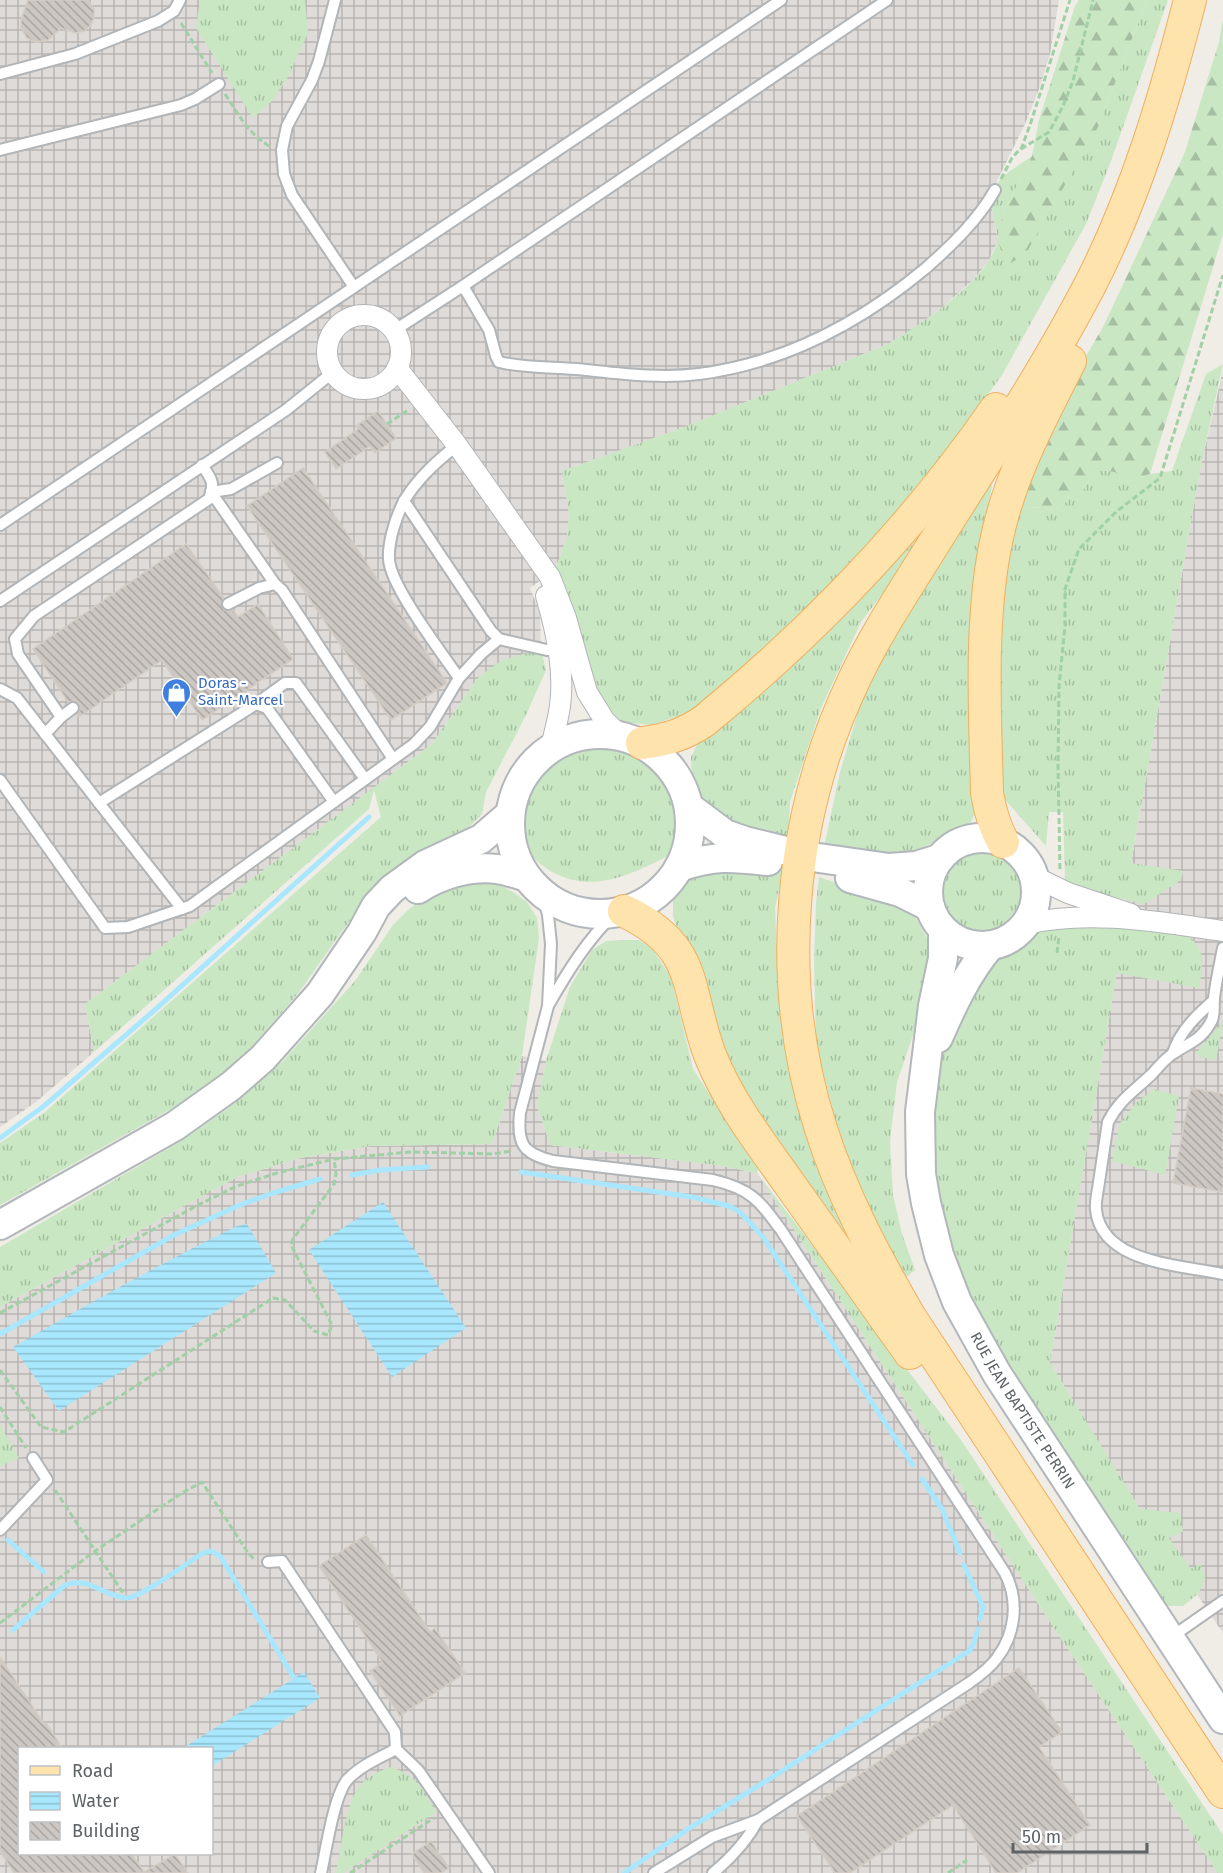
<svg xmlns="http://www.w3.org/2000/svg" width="1223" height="1873" font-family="'Fira Sans',sans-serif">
<defs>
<pattern id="industrial-grid" width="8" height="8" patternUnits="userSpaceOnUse" patternTransform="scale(1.5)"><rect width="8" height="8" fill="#dfdbd8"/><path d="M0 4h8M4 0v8" fill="none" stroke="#b8b5b3"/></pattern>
<pattern id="grass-tufts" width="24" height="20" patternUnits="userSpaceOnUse" patternTransform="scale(1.5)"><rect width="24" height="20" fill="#c9e7c3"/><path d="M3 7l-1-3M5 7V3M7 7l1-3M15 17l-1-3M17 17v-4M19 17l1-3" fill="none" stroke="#a6bfa2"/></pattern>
<pattern id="forest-firs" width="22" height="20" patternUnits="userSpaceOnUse" patternTransform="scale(1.5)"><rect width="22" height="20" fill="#c9e7c3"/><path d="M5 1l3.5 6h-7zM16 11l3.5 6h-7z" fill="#a6bfa2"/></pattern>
<pattern id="water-rules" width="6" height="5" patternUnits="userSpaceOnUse" patternTransform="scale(1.5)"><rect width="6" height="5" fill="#a8e7fe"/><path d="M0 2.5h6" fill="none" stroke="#8cbfd1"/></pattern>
<pattern id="building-back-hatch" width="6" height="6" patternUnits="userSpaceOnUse" patternTransform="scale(1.5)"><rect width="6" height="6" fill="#ccc7c3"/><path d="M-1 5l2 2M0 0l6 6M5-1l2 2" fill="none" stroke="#a9a5a2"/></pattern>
</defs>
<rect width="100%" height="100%" fill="#f0ece6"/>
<!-- industrial -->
<g fill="url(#industrial-grid)" fill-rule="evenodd">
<polygon points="0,0 1059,0 1050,54 1039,89 1025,124 997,181 990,200 998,240 988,262 972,281 945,305 916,327 888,344 687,426 562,471 569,513 567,537 555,570 530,588 540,613 541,649 477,679 432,744 85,1004 94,1052 36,1102 0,1127"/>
<polygon points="1223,370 1223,1633 1140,1510 1050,1363 1117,972 1131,864 1201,465"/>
<path d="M522,1056l24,5 -9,44 13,40 166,20 41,8 301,461 160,239h-1218v-566l237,-130 64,-19 69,-12 122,-2zM20,1748h192v106h-192z"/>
</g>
<!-- grass -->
<g fill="url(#grass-tufts)">
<polygon points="200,0 305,0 308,33 288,77 272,101 253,118 196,28"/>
<path d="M1147,0h21l-57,161 -25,63 -84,151 -63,86 -74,91 -73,70 -91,82 -15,10 -36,11 -28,-3 -16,-16 -17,-34 -20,-76 -14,-26 12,-33 2,-24 -7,-42 125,-45 201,-82c34,-21 99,-62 109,-102 2,-8 -3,-19 -4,-27 -6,-35 14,-41 39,-59l-29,57 95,-86z"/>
<polygon points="1223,364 1201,465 1131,863 1183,871 1181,880 1144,904 1098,893 1065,880 1063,812 1049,812 1046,846 1000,794 991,641 1011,506 1056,509 1084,489 1095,469 1115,472 1126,482 1150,474 1172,471 1206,374"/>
<polygon points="980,445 899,572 861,622 821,708 790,802 788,844 708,816 692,786 691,757 702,735"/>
<polygon points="993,480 980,552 970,618 969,681 972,774 977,808 971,822 945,834 918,852 902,861 823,852 840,772 867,683 900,624"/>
<polygon points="541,649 546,670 526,715 486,792 482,814 468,828 426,849 369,896 342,931 300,991 253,1046 224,1073 185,1101 0,1205 0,1143 45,1112 381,817 374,790 369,809 94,1052 85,1004 432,744 477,679 489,669 503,660"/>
<path d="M591,744c7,0 16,0 23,1 36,8 63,41 63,77 0,11 -3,22 -6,32 -26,14 -61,32 -92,27 -46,-8 -74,-47 -53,-91 5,-11 13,-22 22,-29 13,-10 27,-13 43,-17z"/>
<circle cx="979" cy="892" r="42"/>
<polygon points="717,865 783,870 775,908 779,1000 803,1123 826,1187 878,1290 730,1079 673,916 673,900 683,885 696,870"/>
<polygon points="819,877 869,894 906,909 916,918 928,940 932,955 914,1032 897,1082 890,1141 893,1195 902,1234 915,1270 901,1281 849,1165 837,1127 816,1045 814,964 816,903"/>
<polygon points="490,880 513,892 527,902 537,918 539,938 522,1056 492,1144 370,1146 301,1158 237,1177 0,1307 0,1247 178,1143 228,1108 282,1062 355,981 393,925 408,910 431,893 459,882"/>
<path d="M1069,925l117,8c21,19 17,30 13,55l-82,-15 -67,390 90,146 40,4 3,18 -14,7 22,31 9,-6 5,14 -6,16 -16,13h-14l-13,-4 -192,-307 -39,-144 18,-108 48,-81 19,-6 26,-23 14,-6z"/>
<polygon points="626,940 639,940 651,947 671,977 693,1069 758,1169 757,1173 961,1440 1223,1835 1223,1873 1218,1873 1058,1634 757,1173 716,1165 550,1145 537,1105 546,1061 570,987 592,950 606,941"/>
<polygon points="1223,1022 1216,1060 1201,1057 1196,1053"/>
<polygon points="1154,1089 1179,1096 1165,1175 1112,1161 1120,1123 1136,1103"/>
<polygon points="0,1425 19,1458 0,1466"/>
<path d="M390,1767c26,7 33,23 46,45l-93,61h-7c5,-23 10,-74 26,-90 8,-8 18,-12 28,-16z"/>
</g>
<!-- forest -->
<g fill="url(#forest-firs)">
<polygon points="1079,0 1147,0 1098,127 1025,255 1005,266 998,240 1003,213 1032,156 1039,120 1075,6"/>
<polygon points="1223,19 1223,234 1150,474 1126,482 1115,472 1095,469 1084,489 1056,509 1011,506 1037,440 1103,327 1185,152 1219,42"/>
</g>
<!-- water -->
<g fill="url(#water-rules)">
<polygon points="383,1202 466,1328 392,1377 309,1250"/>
<path d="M247,1224l29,49 -217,138 -46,-64c74,-42 148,-84 224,-121z"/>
<polygon points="304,1672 320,1698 212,1766 212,1748 183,1748"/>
</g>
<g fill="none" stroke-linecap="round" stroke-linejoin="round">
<!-- stream -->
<g stroke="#a8e7fe" stroke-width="5">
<polyline points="0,1138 44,1106 157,1008 369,817"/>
<polyline points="521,1172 692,1197 729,1206 740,1212 763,1237 913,1465"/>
<polyline points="352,1175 380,1170 428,1167"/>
<polyline points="0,1334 174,1235 240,1205 273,1193 320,1179"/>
<polyline points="922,1479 942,1509 960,1553"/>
<polyline points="8,1540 44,1572"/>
<polyline points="964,1565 983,1607 980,1619"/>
<path d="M13,1630l52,-45c26,-9 38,12 62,13 13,0 62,-36 76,-45l8,-2 9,5 8,13 66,109"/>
<polyline points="624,1873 688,1829 771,1778 969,1651 973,1645 978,1629"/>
</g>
</g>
<!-- building -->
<g fill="url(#building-back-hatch)" stroke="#d5cdc4" stroke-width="1.5">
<polygon points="28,0 88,0 94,9 94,17 91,25 84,31 75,33 61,28 48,40 35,42 27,38 21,28 21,20"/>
<polygon points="378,411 396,438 375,453 370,446 336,469 325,452 358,429 356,426"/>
<polygon points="303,468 447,683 391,720 247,506"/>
<polygon points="186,544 224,598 221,603 224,610 228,611 233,610 238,617 258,604 293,659 202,720 162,660 79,717 77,714 80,710 79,704 75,701 68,702 33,649"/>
<polygon points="1191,1088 1223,1094 1223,1192 1173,1183"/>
<polygon points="366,1535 430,1632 435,1628 465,1673 400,1716 370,1671 383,1663 319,1566"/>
<polygon points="0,1657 44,1724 46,1723 63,1749 20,1749 20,1854 132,1854 144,1872 175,1854 188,1873 14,1873 0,1851"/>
<polygon points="1019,1668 1062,1732 1039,1747 1090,1825 1017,1873 996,1873 953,1805 850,1873 835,1873 797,1816"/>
<polygon points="431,1841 449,1868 441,1873 424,1873 412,1854"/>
</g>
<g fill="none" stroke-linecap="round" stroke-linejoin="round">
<defs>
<g id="service">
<polyline points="335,0 319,61 312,80 287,126 282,150 284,174 292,195 354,287"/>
<polyline points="0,74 75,54 158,21 174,11 180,0"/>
<polyline points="0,150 181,105 195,99 219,84"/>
<path d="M463,286l26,44 7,26 3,6c25,6 52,5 77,7 41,4 82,10 123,5 86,-11 161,-51 227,-106 26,-23 52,-48 69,-78"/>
<polyline points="395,330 463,286 887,0"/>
<path d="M457,445c-21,17 -39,33 -53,56l87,130 8,8 48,11 11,-1"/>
<polyline points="211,492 275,584"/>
<polyline points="211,492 231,489 277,463"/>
<path d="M404,501c-8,16 -16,40 -15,58 1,27 53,94 70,119l22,-24 18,-15"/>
<polyline points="0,525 781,0"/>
<polyline points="0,601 286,410 332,373"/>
<polyline points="228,604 259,588 275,584 282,590 393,759"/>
<polyline points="0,689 17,698 182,909"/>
<polyline points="256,704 285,683 296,683 365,779"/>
<path d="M61,717l-43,-63 -3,-15 19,-23 175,-117c6,-17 3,-19 -7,-34"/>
<polyline points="45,734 61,717 73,708"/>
<polyline points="0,780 105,928 128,927 190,906 414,744 430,727 459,678"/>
<polyline points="99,803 256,704 267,708 334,802"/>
<path d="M543,894l5,21 3,29 -3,62 -28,107c-3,32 3,40 33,48l160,19c38,9 46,20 68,50l224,343c14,27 11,60 -8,85 -7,10 -18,18 -28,25l-211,137 -46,17 -58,36"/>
<path d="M1223,948c-3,16 -7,33 -9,50 -1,7 1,15 -2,22 -10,20 -22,22 -38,33 -9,5 -16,15 -23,22 -17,16 -32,25 -43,47 -3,20 -6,40 -9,60 -1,9 -4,19 -3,28 6,54 86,55 127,64"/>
<path d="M549,1004c19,-33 38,-64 66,-91"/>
<path d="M1173,1053c7,-22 24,-38 41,-53"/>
<polyline points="0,1530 47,1480 33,1458"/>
<polyline points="268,1562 282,1561 395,1732 396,1749"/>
<polyline points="1170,1638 1223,1601"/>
<path d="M321,1873c5,-22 13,-79 27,-94 14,-14 31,-21 48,-30l22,21 71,103"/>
<path d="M713,1873c18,-15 34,-32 45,-53"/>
</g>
<g id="minor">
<circle cx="364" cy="352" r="37"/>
<polyline points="397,368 457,445 550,577 566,618 587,692 605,721 620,735"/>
<path d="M546,596c10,34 19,74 14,110 -2,14 -6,28 -9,41"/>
<polyline points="1035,877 1068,893 1131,914"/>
<path d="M1026,924c63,-15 133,-2 197,7"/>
</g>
<g id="secondary">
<circle cx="600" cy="824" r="90"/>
<polyline points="689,807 725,834 745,841 782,850"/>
<circle cx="982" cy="892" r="54"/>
<polyline points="819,858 889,868 916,866 939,859"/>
<path d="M679,867c36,-12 52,-10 89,-6"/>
<polyline points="850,878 900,892 930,907"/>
<path d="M418,889c23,-15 52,-23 79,-20 9,1 19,5 28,7"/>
<path id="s1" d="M943,930v28l-10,48 -13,106 1,62 5,29 13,52 18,47 40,72 226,345"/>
<path d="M938,1038c14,-32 29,-65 52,-92"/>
<polyline points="0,1225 175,1126 231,1086 263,1058 320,994 362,932 376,906 392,889 425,865 481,839 510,814"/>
</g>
<g id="primary">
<path d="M1190,0c-25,98 -54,195 -100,285 -49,94 -108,181 -164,271 -25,40 -52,81 -72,124 -66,138 -80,303 -33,449 21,66 54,128 89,188l313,475"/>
<path d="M642,743c23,-3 42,-8 62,-22 111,-91 210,-194 292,-312"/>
<path d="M1003,842c-9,-16 -13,-31 -16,-49 -2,-80 -7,-168 8,-246 12,-66 45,-127 75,-186"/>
<path d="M624,911c76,36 61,77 86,144 19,48 52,90 81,131 40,56 79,111 119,167"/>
</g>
</defs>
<!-- service casing -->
<use href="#service" stroke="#b1b5b8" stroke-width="14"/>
<!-- minor casing -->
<use href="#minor" stroke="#b1b5b8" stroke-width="22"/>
<!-- secondary casing -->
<use href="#secondary" stroke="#b2b7bb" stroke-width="32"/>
<!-- primary casing -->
<use href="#primary" stroke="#f0af5f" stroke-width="34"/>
<!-- path -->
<g stroke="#a0d0a5" stroke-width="3" stroke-dasharray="6 3" stroke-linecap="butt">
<polyline points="181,23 212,73"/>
<path d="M225,94c13,20 23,39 44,52"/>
<polyline points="1021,149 1049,132 1063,106 1073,81 1093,0"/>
<polyline points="1001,179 1012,158 1022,147 1031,122 1070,0"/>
<polyline points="387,424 408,410"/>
<polyline points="1060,869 1058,766 1059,686 1065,626 1065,589 1079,549 1116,512 1160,478 1223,275"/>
<polyline points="1057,953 1059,937"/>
<polyline points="0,1313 198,1205 237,1186 277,1173 334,1159 411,1152 494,1154 511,1151"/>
<polyline points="0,1370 41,1427 64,1432 273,1298 285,1300 314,1331 328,1335 332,1325 291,1245 293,1239 334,1184 336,1174 334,1159"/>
<polyline points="0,1407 26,1448"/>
<polyline points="55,1490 123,1593"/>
<polyline points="0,1623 95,1551 182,1493 202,1482 248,1553 254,1559"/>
<polyline points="350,1873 434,1818"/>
<polyline points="948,1873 967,1860"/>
</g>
<!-- service -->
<use href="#service" stroke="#fff" stroke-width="10"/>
<!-- minor -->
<use href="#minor" stroke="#fff" stroke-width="20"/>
<!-- secondary -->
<use href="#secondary" stroke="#fff" stroke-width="28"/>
<!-- primary -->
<use href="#primary" stroke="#fee3ad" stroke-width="32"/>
</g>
<!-- icons -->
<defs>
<symbol id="shop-pin" viewBox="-11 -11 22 30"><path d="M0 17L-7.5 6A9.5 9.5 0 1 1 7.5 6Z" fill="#3f7fe0" stroke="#fff"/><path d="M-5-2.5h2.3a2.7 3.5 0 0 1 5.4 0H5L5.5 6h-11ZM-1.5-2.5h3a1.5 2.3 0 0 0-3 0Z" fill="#fff"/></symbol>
</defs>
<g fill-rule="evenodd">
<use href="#shop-pin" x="160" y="676" width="33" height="45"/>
</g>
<g text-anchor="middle" stroke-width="4.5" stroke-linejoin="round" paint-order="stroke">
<!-- shop labels -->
<g font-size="15" fill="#366cbe" stroke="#fff" text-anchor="start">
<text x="198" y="688">Doras -<tspan x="198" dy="17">Saint-Marcel</tspan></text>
</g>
<!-- street labels -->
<g font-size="15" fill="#5e6366" stroke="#fff">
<text dy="5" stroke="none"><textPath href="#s1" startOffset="506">RUE JEAN BAPTISTE PERRIN</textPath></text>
</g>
</g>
<!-- legend -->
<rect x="18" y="1747" width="195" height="108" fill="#ffffff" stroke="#bfc1c2" stroke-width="1.5"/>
<rect x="30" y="1766" width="30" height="9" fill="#fee3ad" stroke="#bfc1c2" stroke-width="1.5"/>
<text x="72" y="1777" font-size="18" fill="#5e6366">Road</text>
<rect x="30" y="1792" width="30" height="18" fill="url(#water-rules)" stroke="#bfc1c2" stroke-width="1.5"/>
<text x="72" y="1807" font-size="18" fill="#5e6366">Water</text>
<rect x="30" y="1822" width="30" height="18" fill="url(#building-back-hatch)" stroke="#bfc1c2" stroke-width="1.5"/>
<text x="72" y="1837" font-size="18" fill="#5e6366">Building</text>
<!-- scale -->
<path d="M1013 1843v9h134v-9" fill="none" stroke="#5e6366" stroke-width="3"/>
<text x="1022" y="1843" font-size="18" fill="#5e6366" stroke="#ffffff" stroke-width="4.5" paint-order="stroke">50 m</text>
</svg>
